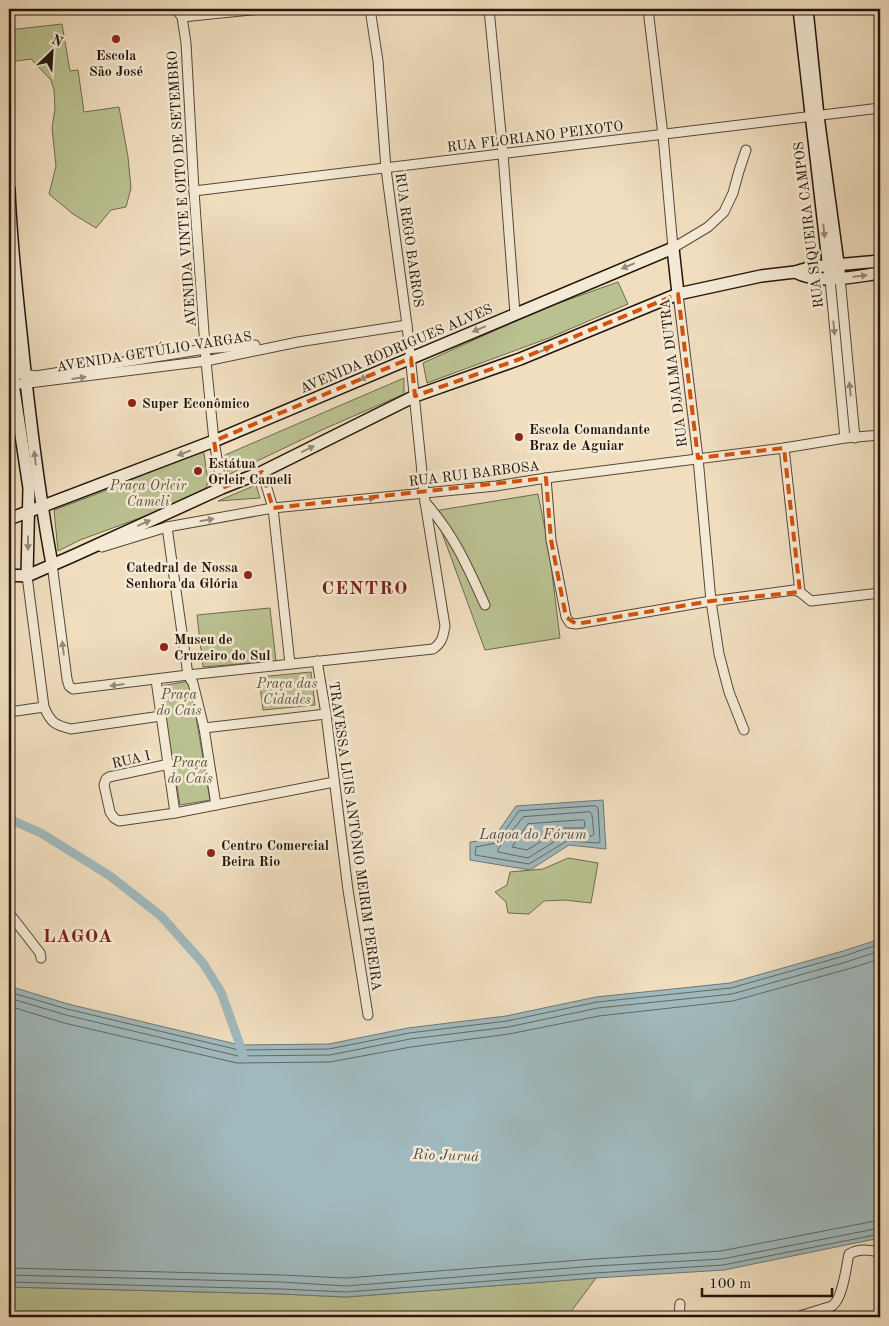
<svg xmlns="http://www.w3.org/2000/svg" width="889" height="1326" font-family="'Old Standard TT',serif">
<rect width="100%" height="100%" fill="#f0debf"/>
<filter id="stains"><feTurbulence type="fractalNoise" baseFrequency=".004" numOctaves="4"/><feColorMatrix values="0 0 0 0 .2 0 0 0 0 .09 0 0 0 0 .02 0 0 0 .5 -.17"/></filter>
<radialGradient id="worn" r=".72"><stop offset=".6" stop-color="#630" stop-opacity="0"/><stop offset="1" stop-color="#630" stop-opacity=".3"/></radialGradient>
<!-- green -->
<g fill="#bac191" stroke="#6e6b4e">
<polygon points="62,24 70,71 78,70 84,112 119,107 128,157 131,188 126,207 111,210 96,228 73,214 49,194 56,166 52,128 55,108 54,90 51,80 31,59 9,62 9,30"/>
<polygon points="618,282 628,304 549,338 427,383 423,363 542,309"/>
<polygon points="404,378 404,394 324,429 228,475 225,455"/>
<polygon points="199,451 204,453 208,482 206,488 156,512 80,540 58,551 54,510 102,492"/>
<polygon points="256,485 260,498 218,501"/>
<polygon points="538,494 549,549 560,638 485,650 434,511"/>
<polygon points="270,608 276,661 203,667 197,615"/>
<polygon points="311,672 315,705 263,710 259,677"/>
<polygon points="190,681 210,800 180,805 160,686"/>
<polygon points="568,858 598,863 591,903 564,900 544,901 529,914 508,913 506,902 495,892 507,885 510,872 543,869"/>
<polygon points="596,1278 567,1317 536,1313 524,1317 9,1317 9,1287 281,1294 346,1297"/>
</g>
<!-- water -->
<g fill="#a0b9bd" stroke="#6e7776">
<polygon points="603,800 606,849 569,845 530,870 470,860 470,842 493,839 516,806"/>
<polygon points="880,939 880,1238 724,1270 596,1278 346,1297 281,1294 9,1287 9,986 68,1004 240,1045 329,1044 408,1028 506,1016 596,997 730,983 843,951"/>
</g>
<g fill="none" stroke-linecap="round" stroke-linejoin="round">
<!-- shore -->
<g stroke="#626764" stroke-width="1">
<polygon points="596,806 598,808 600,841 599,843 567,841 529,864 475,855 476,847 496,843 519,811"/>
<polygon points="590,812 592,815 594,834 592,836 565,835 528,858 498,852 498,849 523,817"/>
<polygon points="583,820 585,822 584,828 563,828 527,850 512,847 528,824"/>
<polyline points="9,992 67,1009 239,1050 329,1049 409,1033 507,1021 597,1002 731,988 844,956 880,944"/>
<polyline points="9,998 66,1015 238,1056 330,1055 410,1039 508,1027 598,1008 732,994 846,962 880,951"/>
<polyline points="9,1006 64,1023 237,1063 330,1062 411,1047 509,1034 599,1016 733,1001 848,969 880,959"/>
<polyline points="9,1268 281,1275 346,1278 594,1259 721,1251 880,1220"/>
<polyline points="9,1275 281,1282 346,1286 595,1266 722,1259 880,1228"/>
<polyline points="9,1282 281,1289 346,1292 595,1273 723,1265 880,1234"/>
</g>
<!-- canal -->
<polyline stroke="#a0b9bd" stroke-width="9" points="9,819 41,833 110,876 161,916 203,963 221,992 240,1045 243,1057"/>
<defs>
<g id="street">
<polyline points="176,9 182,17 186,43 194,191 206,361 214,441 222,488"/>
<polyline points="489,9 503,154 515,314"/>
<polyline points="648,9 663,135 673,248 708,227 724,212 733,193 739,171 746,150"/>
<polyline points="182,17 260,9"/>
<polyline points="194,191 880,108"/>
<polyline points="840,278 855,438"/>
<polyline points="830,279 845,438"/>
<polyline points="678,294 698,458 711,601 719,654 729,692 744,730"/>
<polyline points="9,374 25,374 36,376 205,349 255,345"/>
<polyline points="21,384 206,361 298,342 407,325"/>
<polyline points="784,448 800,592"/>
<polyline points="262,472 273,508 290,664"/>
<polyline points="546,478 551,540 566,617 570,623 576,624 711,601 794,590 800,592 811,601 880,593"/>
<path d="M425,502c29,33 42,63 60,103"/>
<polyline points="167,527 188,675 193,683 204,728 216,805"/>
<polyline points="102,547 167,527 273,508 496,486 546,478 784,448 845,438 880,435"/>
<path d="M52,564l15,115 2,7 4,3 115,-14 245,-26c9,-6 10,-12 12,-23l-20,-124 -18,-177 -21,-156 -8,-108 -8,-52"/>
<path d="M27,576l17,131c7,16 11,18 27,22l90,-13"/>
<polyline points="317,661 326,714 348,890 368,1015"/>
<polyline points="156,680 175,813"/>
<polyline points="9,712 44,707"/>
<polyline points="204,728 326,714"/>
<polyline points="169,764 109,777 106,779 104,785 110,812 114,818 119,821 175,813 334,782"/>
<polyline points="9,913 40,953 41,958"/>
<polyline points="535,1317 555,1317"/>
<polyline points="679,1317 680,1304"/>
<path d="M796,1317l36,-11c11,-7 14,-39 17,-52 11,-6 20,-4 31,-2"/>
</g>
<g id="secondary">
<polyline points="799,9 830,279"/>
<polyline points="807,9 818,116 840,278"/>
<path d="M9,189c2,61 10,122 16,183 7,64 15,128 27,192"/>
<path d="M795,272c26,13 57,5 85,1"/>
<polyline points="9,310 15,373 13,383 29,488 27,576"/>
<polyline points="9,519 214,441 673,248 678,294"/>
<polyline points="9,575 27,576 75,555 222,488 262,472 415,396 520,359 678,294 761,276 795,272 812,267 880,261"/>
</g>
</defs>
<!-- street casing -->
<use href="#street" stroke="#564738" stroke-width="11"/>
<!-- secondary casing -->
<use href="#secondary" stroke="#23150b" stroke-width="14"/>
<!-- street -->
<use href="#street" stroke="#f5ead5" stroke-width="9"/>
<!-- secondary -->
<use href="#secondary" stroke="#f5ead5" stroke-width="11"/>
</g>
<!-- one-way arrows -->
<defs><path id="oneway-solid" d="M-6-.8H1V-3.2L6.5 0L1 3.2V.8H-6Z" transform="scale(1.25)"/></defs>
<g fill="#968a7a">
<use href="#oneway-solid" transform="translate(824 231) rotate(84)"/>
<use href="#oneway-solid" transform="translate(628 266) rotate(157)"/>
<use href="#oneway-solid" transform="translate(860 276) rotate(-7)"/>
<use href="#oneway-solid" transform="translate(834 328) rotate(84)"/>
<use href="#oneway-solid" transform="translate(479 329) rotate(157)"/>
<use href="#oneway-solid" transform="translate(544 350) rotate(-23)"/>
<use href="#oneway-solid" transform="translate(366 377) rotate(157)"/>
<use href="#oneway-solid" transform="translate(79 378) rotate(-8)"/>
<use href="#oneway-solid" transform="translate(850 389) rotate(-96)"/>
<use href="#oneway-solid" transform="translate(308 449) rotate(-26)"/>
<use href="#oneway-solid" transform="translate(184 453) rotate(159)"/>
<use href="#oneway-solid" transform="translate(35 458) rotate(-97)"/>
<use href="#oneway-solid" transform="translate(368 499) rotate(-6)"/>
<use href="#oneway-solid" transform="translate(207 520) rotate(-10)"/>
<use href="#oneway-solid" transform="translate(144 523) rotate(-24)"/>
<use href="#oneway-solid" transform="translate(28 543) rotate(90)"/>
<use href="#oneway-solid" transform="translate(63 648) rotate(-97)"/>
<use href="#oneway-solid" transform="translate(117 685) rotate(173)"/>
</g>
<!-- marked area -->
<path fill="none" stroke="#d4520c" stroke-width="4" stroke-dasharray="10 6" stroke-linejoin="round" d="M678,294l20,164 86,-10 16,144 -89,9 -135,23 -10,-7 -15,-77 -5,-62 -273,30 -11,-36 -40,16 -8,-47 197,-83 4,38 105,-37z"/>
<!-- markers -->
<g fill="#8f2418" stroke="#f5ead5" stroke-width="2">
<circle cx="116" cy="39" r="5"/>
<circle cx="132" cy="403" r="5"/>
<circle cx="519" cy="437" r="5"/>
<circle cx="198" cy="471" r="5"/>
<circle cx="248" cy="575" r="5"/>
<circle cx="164" cy="647" r="5"/>
<circle cx="211" cy="853" r="5"/>
</g>
<g text-anchor="middle" stroke-width="5" stroke-linejoin="round" paint-order="stroke">
<!-- poi labels -->
<g font-size="14" font-weight="bold" fill="#23150b" stroke="#f5ead5" text-anchor="start">
<text x="116" y="60" text-anchor="middle">Escola<tspan x="116" dy="16">São José</tspan></text>
<text x="142" y="408">Super Econômico</text>
<text x="529" y="434">Escola Comandante<tspan x="529" dy="16">Braz de Aguiar</tspan></text>
<text x="208" y="468">Estátua<tspan x="208" dy="16">Orleir Cameli</tspan></text>
<text x="238" y="572" text-anchor="end">Catedral de Nossa<tspan x="238" dy="16">Senhora da Glória</tspan></text>
<text x="174" y="644">Museu de<tspan x="174" dy="16">Cruzeiro do Sul</tspan></text>
<text x="221" y="850">Centro Comercial<tspan x="221" dy="16">Beira Rio</tspan></text>
</g>
<!-- street labels -->
<g font-size="14" fill="#23150b" stroke="#f5ead5">
<text transform="translate(535 136) rotate(-7)" y="5">RUA FLORIANO PEIXOTO</text>
<text transform="translate(181 189) rotate(-94)" y="5">AVENIDA VINTE E OITO DE SETEMBRO</text>
<text transform="translate(808 225) rotate(-97)" y="5">RUA SIQUEIRA CAMPOS</text>
<text transform="translate(410 240) rotate(82)" y="5">RUA REGO BARROS</text>
<text transform="translate(396 348) rotate(-23)" y="5">AVENIDA RODRIGUES ALVES</text>
<text transform="translate(154 351) rotate(-9)" y="5">AVENIDA GETÚLIO VARGAS</text>
<text transform="translate(673 373) rotate(-97)" y="5">RUA DJALMA DUTRA</text>
<text transform="translate(474 473) rotate(-7)" y="5">RUA RUI BARBOSA</text>
<text transform="translate(131 759) rotate(-13)" y="5">RUA I</text>
<text transform="translate(356 836) rotate(82)" y="5">TRAVESSA LUIS ANTÔNIO MEIRIM PEREIRA</text>
</g>
<!-- park labels -->
<g font-size="14" font-style="italic" fill="#58513a" stroke="#f5ead5">
<text x="148" y="490">Praça Orleir<tspan x="148" dy="16">Cameli</tspan></text>
<text x="287" y="688">Praça das<tspan x="287" dy="16">Cidades</tspan></text>
<text x="179" y="699">Praça<tspan x="179" dy="16">do Cais</tspan></text>
<text x="190" y="767">Praça<tspan x="190" dy="16">do Caís</tspan></text>
</g>
<!-- water labels -->
<g font-size="15" font-style="italic" fill="#4f4e49" stroke="#f5ead5">
<text x="533" y="839">Lagoa do Fórum</text>
<text transform="translate(446 1155) rotate(2)" y="5">Rio Juruá</text>
</g>
<!-- district labels -->
<g font-size="19" font-weight="bold" letter-spacing="1" fill="#7a1f14" stroke="#f5ead5">
<text x="365" y="594">CENTRO</text>
<text x="78" y="942">LAGOA</text>
</g>
</g>
<!-- margin -->
<rect width="889" height="1326" fill="none" stroke="#f0debf" stroke-width="30"/>
<rect x="10" y="10" width="869" height="1306" fill="none" stroke="#23150b" stroke-width="2.5"/>
<rect x="15" y="15" width="859" height="1296" fill="none" stroke="#23150b"/>
<!-- north arrow -->
<g transform="translate(52 52) rotate(25)" stroke="#f5ead5" stroke-width="4" paint-order="stroke">
<path d="M0-4L9 19L0 12L-9 19Z" fill="#23150b"/>
<text y="-8" font-size="14" font-weight="bold" text-anchor="middle" fill="#23150b">N</text>
</g>
<!-- scale -->
<path d="M702 1288v8h130v-8" fill="none" stroke="#23150b" stroke-width="2.5"/>
<text x="709" y="1288" font-size="15" fill="#23150b" stroke="#f5ead5" stroke-width="4" paint-order="stroke">100 m</text>
<rect width="100%" height="100%" filter="url(#stains)"/>
<rect width="100%" height="100%" fill="url(#worn)"/>
</svg>
